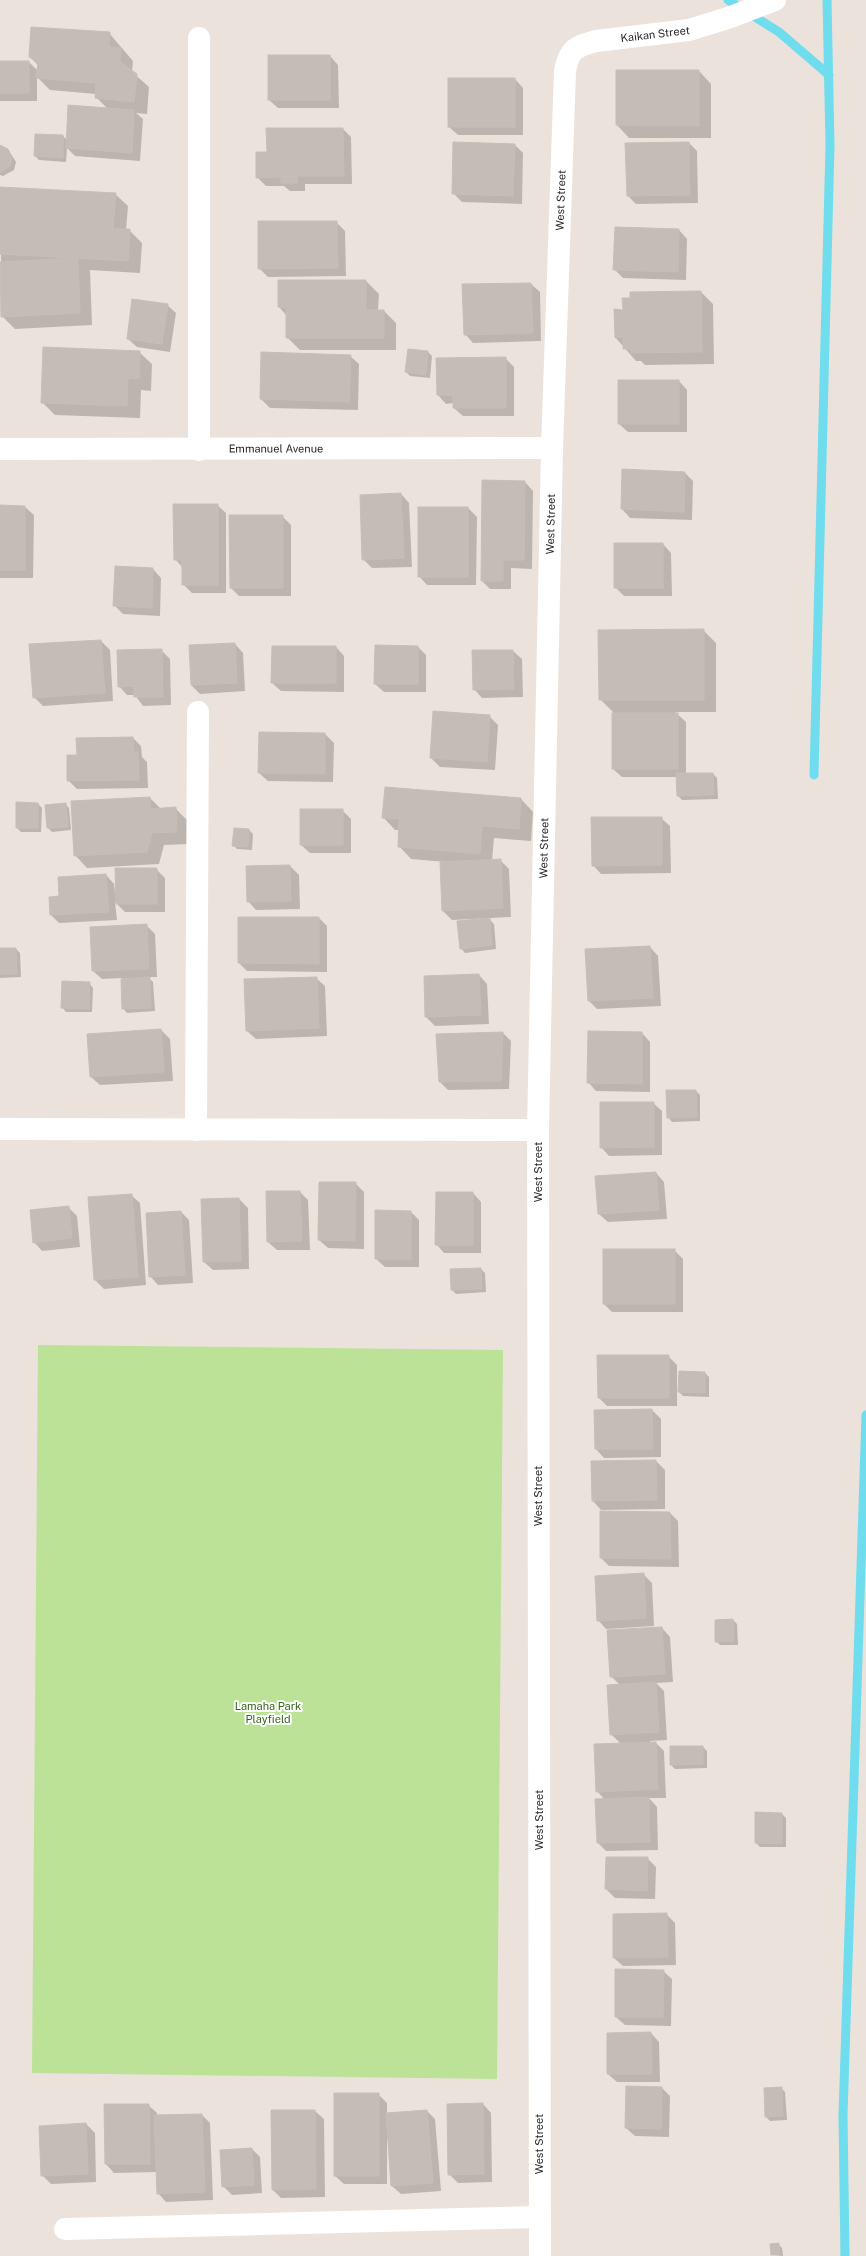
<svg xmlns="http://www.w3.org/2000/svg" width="866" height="2256" font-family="'Public Sans',sans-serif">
<rect width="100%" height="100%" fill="#ebe2db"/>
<!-- green -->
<polygon fill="#bce298" points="38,1345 503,1350 497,2079 32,2073"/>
<!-- shadow -->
<g fill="#0003">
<polygon points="109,33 133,61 132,72 149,87 147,114 136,113 143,119 140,161 75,156 67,148 66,162 39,160 35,156 63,136 67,140 108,109 96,97 96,94 50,90 37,77 37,101 0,101 0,62 29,62 38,71 38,65 30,57"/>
<polygon points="330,56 338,65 339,108 278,108 269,100"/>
<polygon points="617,71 699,71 711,84 711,138 629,138 617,125"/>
<polygon points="515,79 523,88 523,135 458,135 449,127"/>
<polygon points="343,129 351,137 352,184 305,184 305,191 290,191 284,186 266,186 257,177 268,153"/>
<polygon points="689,143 697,151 698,203 636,204 628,196"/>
<polygon points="515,145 523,153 522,204 462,202 453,193"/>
<polygon points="0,146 9,151 16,162 14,170 3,176 0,175"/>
<polygon points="0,188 115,194 128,206 126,230 129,230 142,243 140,273 90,270 92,325 15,329 2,316"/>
<polygon points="336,222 345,231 346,276 268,277 259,268"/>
<polygon points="679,230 687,239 686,280 623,278 615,270"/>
<polygon points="279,281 366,281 379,294 378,311 384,311 396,323 396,350 300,350 287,337 287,316 279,307"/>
<polygon points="531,284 540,292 541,341 473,343 465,334"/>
<polygon points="701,292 713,304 714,364 645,365 641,361 636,361 615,337 624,311"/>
<polygon points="167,305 176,313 170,352 137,347 128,339"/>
<polygon points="139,352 152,364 151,391 141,390 140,418 55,415 42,402"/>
<polygon points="428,352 432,356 430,378 410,376 406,372"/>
<polygon points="262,353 350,356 359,364 358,410 270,408 261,399"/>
<polygon points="505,358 514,367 514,416 463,416 454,408 454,403 446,404 438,395"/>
<polygon points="679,381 687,390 687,432 628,432 619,424"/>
<polygon points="685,473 693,481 692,520 630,518 622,509"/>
<polygon points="525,482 533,491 532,569 511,568 511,589 490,589 482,581"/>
<polygon points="401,494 409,503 412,567 372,568 363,559"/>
<polygon points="217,505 226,513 226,593 192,593 183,584 183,568 175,559"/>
<polygon points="0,506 25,507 34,515 33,578 0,578"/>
<polygon points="468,508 477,517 476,585 427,585 419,576"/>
<polygon points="282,516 291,525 291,596 239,596 231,588"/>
<polygon points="663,544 671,553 672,596 624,596 615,587"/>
<polygon points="153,569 161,578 160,616 123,614 114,605"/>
<polygon points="703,630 716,643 716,712 675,712 686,722 686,774 713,774 717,778 718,799 682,800 678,796 677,777 622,777 613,769 613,712 600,699"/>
<polygon points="101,641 110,650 113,701 43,706 34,697"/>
<polygon points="235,644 243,653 245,691 200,694 191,685 190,646"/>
<polygon points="336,647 344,656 344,692 281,691 272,683"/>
<polygon points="418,647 426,655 426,692 384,692 375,684"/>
<polygon points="161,650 170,659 171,705 143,706 135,695 127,695 119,686"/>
<polygon points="513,651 522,659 523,697 482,698 474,689"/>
<polygon points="489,716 498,725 495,770 440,767 431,758"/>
<polygon points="260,733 325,734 334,743 333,782 268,781 259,773"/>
<polygon points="133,738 141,746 142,757 147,762 148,788 77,789 68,780"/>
<polygon points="150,798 161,809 175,808 188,821 189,844 164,845 159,864 87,868 75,855"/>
<polygon points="521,799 533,812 531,841 494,838 492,861 500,860 509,869 511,917 452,920 443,911 441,863 446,862 411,859 399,846 400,830 395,830 383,817"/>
<polygon points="38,804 42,808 41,832 21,832 17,828"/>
<polygon points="65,804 69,808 71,830 52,832 48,828"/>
<polygon points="342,810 351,819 351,853 310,853 301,845"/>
<polygon points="661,818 670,826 671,873 601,874 593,865"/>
<polygon points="249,830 253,834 252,850 237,849 233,845"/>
<polygon points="290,866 299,875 300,909 256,910 248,901"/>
<polygon points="156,869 165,878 165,912 125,912 115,902 117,920 59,923 51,915 60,897 106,875 114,884 115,892 116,892"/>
<polygon points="319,918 327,926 327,972 247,971 239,963"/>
<polygon points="488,918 494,924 496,949 465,953 461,948"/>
<polygon points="146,925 155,934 157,977 148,977 153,982 155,1011 127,1013 123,1008 122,978 102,979 93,971"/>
<polygon points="650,947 658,956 661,1006 597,1009 589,1001"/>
<polygon points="0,949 16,949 20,953 21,977 0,978"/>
<polygon points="479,975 487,984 489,1024 435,1026 426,1017"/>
<polygon points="316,978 325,986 327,1036 256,1039 247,1031"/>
<polygon points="89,983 93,988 92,1012 66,1012 62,1007"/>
<polygon points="161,1030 170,1039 173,1081 100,1085 91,1077 88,1035"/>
<polygon points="503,1033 511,1041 509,1089 448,1090 440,1082"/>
<polygon points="642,1033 650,1042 650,1092 596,1091 588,1082"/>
<polygon points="696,1091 700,1095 700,1121 672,1122 668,1117"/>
<polygon points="653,1103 662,1111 662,1155 609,1156 601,1147"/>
<polygon points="656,1173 664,1182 667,1219 608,1222 599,1214"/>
<polygon points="355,1183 364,1192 364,1249 328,1248 319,1240"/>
<polygon points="300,1192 308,1200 310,1250 277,1250 268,1242"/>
<polygon points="473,1193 481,1202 481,1253 444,1253 436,1244"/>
<polygon points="131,1195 140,1203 146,1285 104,1289 95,1280 89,1198"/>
<polygon points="239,1199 248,1208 249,1269 213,1270 204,1262"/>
<polygon points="68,1207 77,1216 80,1247 42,1251 34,1242"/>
<polygon points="181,1212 189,1220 193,1283 158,1285 150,1276"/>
<polygon points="411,1212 419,1220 419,1267 385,1267 376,1259"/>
<polygon points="674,1250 683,1259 683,1312 612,1312 604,1304"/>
<polygon points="481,1269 485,1273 486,1292 456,1294 452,1290"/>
<polygon points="668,1356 677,1365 677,1406 607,1406 599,1398"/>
<polygon points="680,1372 705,1373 709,1377 709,1397 683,1396 679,1392"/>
<polygon points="652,1410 661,1419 661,1457 604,1458 596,1449"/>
<polygon points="656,1461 665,1470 665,1509 601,1510 593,1501 592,1462"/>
<polygon points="670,1513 678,1521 679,1567 609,1566 601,1558"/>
<polygon points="643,1574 652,1583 654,1626 606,1629 598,1620"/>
<polygon points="733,1620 737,1624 738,1645 720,1645 716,1641"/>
<polygon points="662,1628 670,1637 673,1682 656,1683 664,1691 667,1740 650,1741 650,1743 656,1743 664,1751 666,1798 649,1798 657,1807 658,1850 606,1851 598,1843 605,1800 597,1791 621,1744 611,1734 620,1685 611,1676"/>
<polygon points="703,1747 707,1751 707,1768 675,1769 671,1765"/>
<polygon points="782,1814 786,1818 786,1847 760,1847 756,1843"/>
<polygon points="647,1858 656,1867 655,1899 615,1898 606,1889"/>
<polygon points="666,1914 675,1923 676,1965 623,1966 614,1958"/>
<polygon points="663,1971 672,1979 671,2026 625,2025 616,2017"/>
<polygon points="651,2033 659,2042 660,2082 617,2082 608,2074"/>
<polygon points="662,2088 670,2096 669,2137 635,2136 626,2128"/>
<polygon points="781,2088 785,2092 787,2120 770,2121 766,2117"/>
<polygon points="378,2094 387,2103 387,2114 427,2111 435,2119 441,2191 401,2194 392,2186 389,2139 387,2139 387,2184 344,2184 335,2176"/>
<polygon points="483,2104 491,2113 492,2182 458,2183 449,2174"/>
<polygon points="148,2105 157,2113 157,2116 202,2115 210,2123 213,2200 166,2202 158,2193 157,2172 114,2173 106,2164"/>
<polygon points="315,2111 324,2119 325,2197 281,2198 273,2190"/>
<polygon points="86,2124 95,2133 96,2182 51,2184 42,2175"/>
<polygon points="252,2149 260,2157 262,2193 232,2195 223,2186"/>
<polygon points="778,2244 782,2248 783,2256 772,2255"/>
</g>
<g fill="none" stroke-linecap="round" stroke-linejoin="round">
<!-- stream -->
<g stroke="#6fdded" stroke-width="9">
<polyline points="728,0 779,32 829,75"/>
<polyline points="814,775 830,145 827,0"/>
<polyline points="845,2256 843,2115 866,1415"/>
</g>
</g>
<!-- building -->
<g fill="#c4bdb7" stroke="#c7beb5">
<polygon points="31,27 110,32 109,47 121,48 120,62 137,74 134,102 95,98 96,83 36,78 38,62 29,57"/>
<rect x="268" y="55" width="62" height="45"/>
<rect x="0" y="61" width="29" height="32"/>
<polygon points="616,70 699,70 699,126 616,125"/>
<rect x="448" y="78" width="67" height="49"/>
<polygon points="68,105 134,110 132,153 66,148"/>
<polygon points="266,128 343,128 344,176 297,176 297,183 281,183 281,177 256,178 256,152 267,152"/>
<polygon points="35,134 63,135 63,158 34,156"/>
<polygon points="453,142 515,144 513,196 452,194"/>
<polygon points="689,142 690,195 627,196 625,143"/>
<polygon points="0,145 8,149 12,158 10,166 0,173"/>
<polygon points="0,187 116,193 113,229 130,229 128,261 0,254"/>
<polygon points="258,221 337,221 338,268 258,269"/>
<polygon points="615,227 679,229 678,272 613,270"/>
<polygon points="78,258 80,313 1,317 0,262"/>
<polygon points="278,280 366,280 366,310 384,310 384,338 286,338 286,308 278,307"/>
<polygon points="531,283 533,333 464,335 462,284"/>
<polygon points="701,291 702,352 631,353 631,349 623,349 623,337 615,338 614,309 623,310 622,298 630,298 630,292"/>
<polygon points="132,299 168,304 162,344 127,339"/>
<polygon points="43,347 140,351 139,379 128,378 127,406 41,403"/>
<polygon points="408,349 428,351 426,375 405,372"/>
<polygon points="261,352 351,355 349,402 260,399"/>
<polygon points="506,357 506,408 453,408 453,395 437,395 436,358"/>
<rect x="618" y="380" width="61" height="44"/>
<polygon points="622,469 685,472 684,512 621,509"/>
<polygon points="482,480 525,481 524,560 503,560 503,581 481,581"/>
<polygon points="401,493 404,558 362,560 360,495"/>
<polygon points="173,504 218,504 218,585 182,585 182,560 174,560"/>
<polygon points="0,505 25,506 25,570 0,570"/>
<rect x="418" y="507" width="50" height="70"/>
<polygon points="229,515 283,515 283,588 230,588"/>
<rect x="614" y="543" width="49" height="45"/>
<polygon points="115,566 153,568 152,608 113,606"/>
<polygon points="704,629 704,700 599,700 598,630"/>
<polygon points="101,640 105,693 33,698 29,644"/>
<polygon points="235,643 237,683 191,685 189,645"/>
<polygon points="375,645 418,646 418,684 374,684"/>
<polygon points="272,646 336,646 336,683 271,683"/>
<polygon points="162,649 163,697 134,697 134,686 118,687 117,650"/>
<polygon points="472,650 513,650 514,689 473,690"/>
<polygon points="433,711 490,715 487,762 430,758"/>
<rect x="612" y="713" width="66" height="56"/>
<polygon points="259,732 325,733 325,774 258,773"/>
<polygon points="133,737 134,752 138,752 139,780 67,781 67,755 77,755 76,738"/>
<polygon points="676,773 713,773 714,795 677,796"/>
<polygon points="385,787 521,798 519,829 482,826 480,854 398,847 399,819 382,818"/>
<polygon points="150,797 151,809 176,807 177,832 152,833 147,852 74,856 71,801"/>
<polygon points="16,802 38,803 38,828 16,828"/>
<polygon points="66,803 68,827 47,828 45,805"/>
<rect x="300" y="809" width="43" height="36"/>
<polygon points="591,817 662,817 662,865 592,866"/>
<polygon points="234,828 249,829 248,847 232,846"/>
<polygon points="501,859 503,908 442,911 440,862"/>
<polygon points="290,865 291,901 247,902 246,866"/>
<polygon points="115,868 157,868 157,904 116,904"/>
<polygon points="106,874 109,912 50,915 49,897 59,896 58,877"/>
<polygon points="238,917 319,917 319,964 238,963"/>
<polygon points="490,918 492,945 460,949 457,921"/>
<polygon points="147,924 149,969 92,971 90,927"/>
<polygon points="650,946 653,998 588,1001 585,949"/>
<polygon points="0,948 16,948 17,974 0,974"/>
<polygon points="479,974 481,1015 425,1017 424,976"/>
<polygon points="150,977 151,1008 122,1009 121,979"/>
<polygon points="317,977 319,1028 246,1031 244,979"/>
<polygon points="62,981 90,982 89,1009 61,1008"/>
<polygon points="161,1029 164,1072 90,1077 87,1034"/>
<polygon points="588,1031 642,1032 642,1084 587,1083"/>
<polygon points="503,1032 501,1081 439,1082 436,1034"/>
<polygon points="666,1090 696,1090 697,1117 667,1118"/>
<polygon points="600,1102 654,1102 654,1147 600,1148"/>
<polygon points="656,1172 659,1210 598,1214 595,1176"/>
<polygon points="319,1182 356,1182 355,1241 318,1240"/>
<polygon points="266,1191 300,1191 302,1241 267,1242"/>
<polygon points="436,1192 473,1192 473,1245 435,1245"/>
<polygon points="132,1194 138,1277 94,1280 88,1197"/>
<polygon points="239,1198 241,1261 203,1262 201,1199"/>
<polygon points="69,1206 72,1238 33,1243 30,1210"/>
<polygon points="375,1210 411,1211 411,1259 375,1259"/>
<polygon points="181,1211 185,1275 149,1277 146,1213"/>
<rect x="603" y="1249" width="72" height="55"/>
<polygon points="481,1268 482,1289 451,1290 450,1269"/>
<polygon points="597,1355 669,1355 669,1398 598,1398"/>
<polygon points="679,1371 705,1372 705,1393 678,1392"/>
<polygon points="652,1409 653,1449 595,1449 594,1410"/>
<polygon points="656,1460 657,1500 592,1501 591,1461"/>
<polygon points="600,1511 670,1512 671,1559 600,1558"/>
<polygon points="644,1573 646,1618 597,1621 595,1576"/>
<polygon points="733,1619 734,1641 715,1642 715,1620"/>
<polygon points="662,1627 665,1674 610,1677 607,1630"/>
<polygon points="656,1682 659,1732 610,1735 607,1685"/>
<polygon points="656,1742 658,1789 596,1792 594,1744"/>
<polygon points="670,1746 703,1746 703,1764 670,1765"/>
<polygon points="649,1797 650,1842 597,1843 595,1799"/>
<polygon points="755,1812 782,1813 782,1844 755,1843"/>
<polygon points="606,1857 648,1857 647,1891 605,1889"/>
<polygon points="667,1913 668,1957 613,1958 613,1914"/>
<polygon points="615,1969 664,1970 663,2017 615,2017"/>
<polygon points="651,2032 652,2074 607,2074 607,2033"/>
<polygon points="626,2086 662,2087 661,2129 625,2128"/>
<polygon points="782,2087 783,2116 765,2117 764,2088"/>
<rect x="334" y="2093" width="45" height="83"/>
<polygon points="483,2103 484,2174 448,2175 447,2104"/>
<polygon points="104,2104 149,2104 150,2164 105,2164"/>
<polygon points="271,2110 315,2110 316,2189 272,2190"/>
<polygon points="427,2110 433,2183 391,2186 386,2113"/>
<polygon points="202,2114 205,2192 157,2194 154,2115"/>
<polygon points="86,2123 88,2174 41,2176 39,2126"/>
<polygon points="252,2148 254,2185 222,2187 220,2150"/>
<polygon points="779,2243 780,2254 771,2255 770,2244"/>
</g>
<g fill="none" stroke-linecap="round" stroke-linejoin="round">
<!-- minor -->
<g stroke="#fff" stroke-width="22">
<polyline points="199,38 199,450"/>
<path id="s1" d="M0,449l552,-1"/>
<polyline points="0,1129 538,1130"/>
<polyline points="196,1130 198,712"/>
<polyline points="65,2229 538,2217"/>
<path id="s2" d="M540,2256l-2,-1126 14,-682 13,-377c4,-22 10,-24 31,-30l93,-11 39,-12 47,-18"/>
</g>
</g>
<g text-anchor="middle" stroke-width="4" stroke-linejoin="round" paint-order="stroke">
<!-- street labels -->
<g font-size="11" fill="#292929" stroke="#fff">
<text dy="4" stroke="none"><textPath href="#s2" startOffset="2292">Kaikan Street</textPath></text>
<text dy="4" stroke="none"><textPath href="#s2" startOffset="2056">West Street</textPath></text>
<text dy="4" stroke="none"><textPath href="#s1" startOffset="276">Emmanuel Avenue</textPath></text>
<text dy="4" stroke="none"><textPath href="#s2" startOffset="1732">West Street</textPath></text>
<text dy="4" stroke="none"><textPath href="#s2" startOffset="1408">West Street</textPath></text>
<text transform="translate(538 1172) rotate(-90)" y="4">West Street</text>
<text transform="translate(538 1496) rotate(-90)" y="4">West Street</text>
<text transform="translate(539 1820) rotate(-90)" y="4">West Street</text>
<text transform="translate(539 2144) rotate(-90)" y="4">West Street</text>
</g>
<!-- park labels -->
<g font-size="11" fill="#35651b" stroke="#fff">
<text x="268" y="1710">Lamaha Park<tspan x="268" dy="13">Playfield</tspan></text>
</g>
</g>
</svg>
